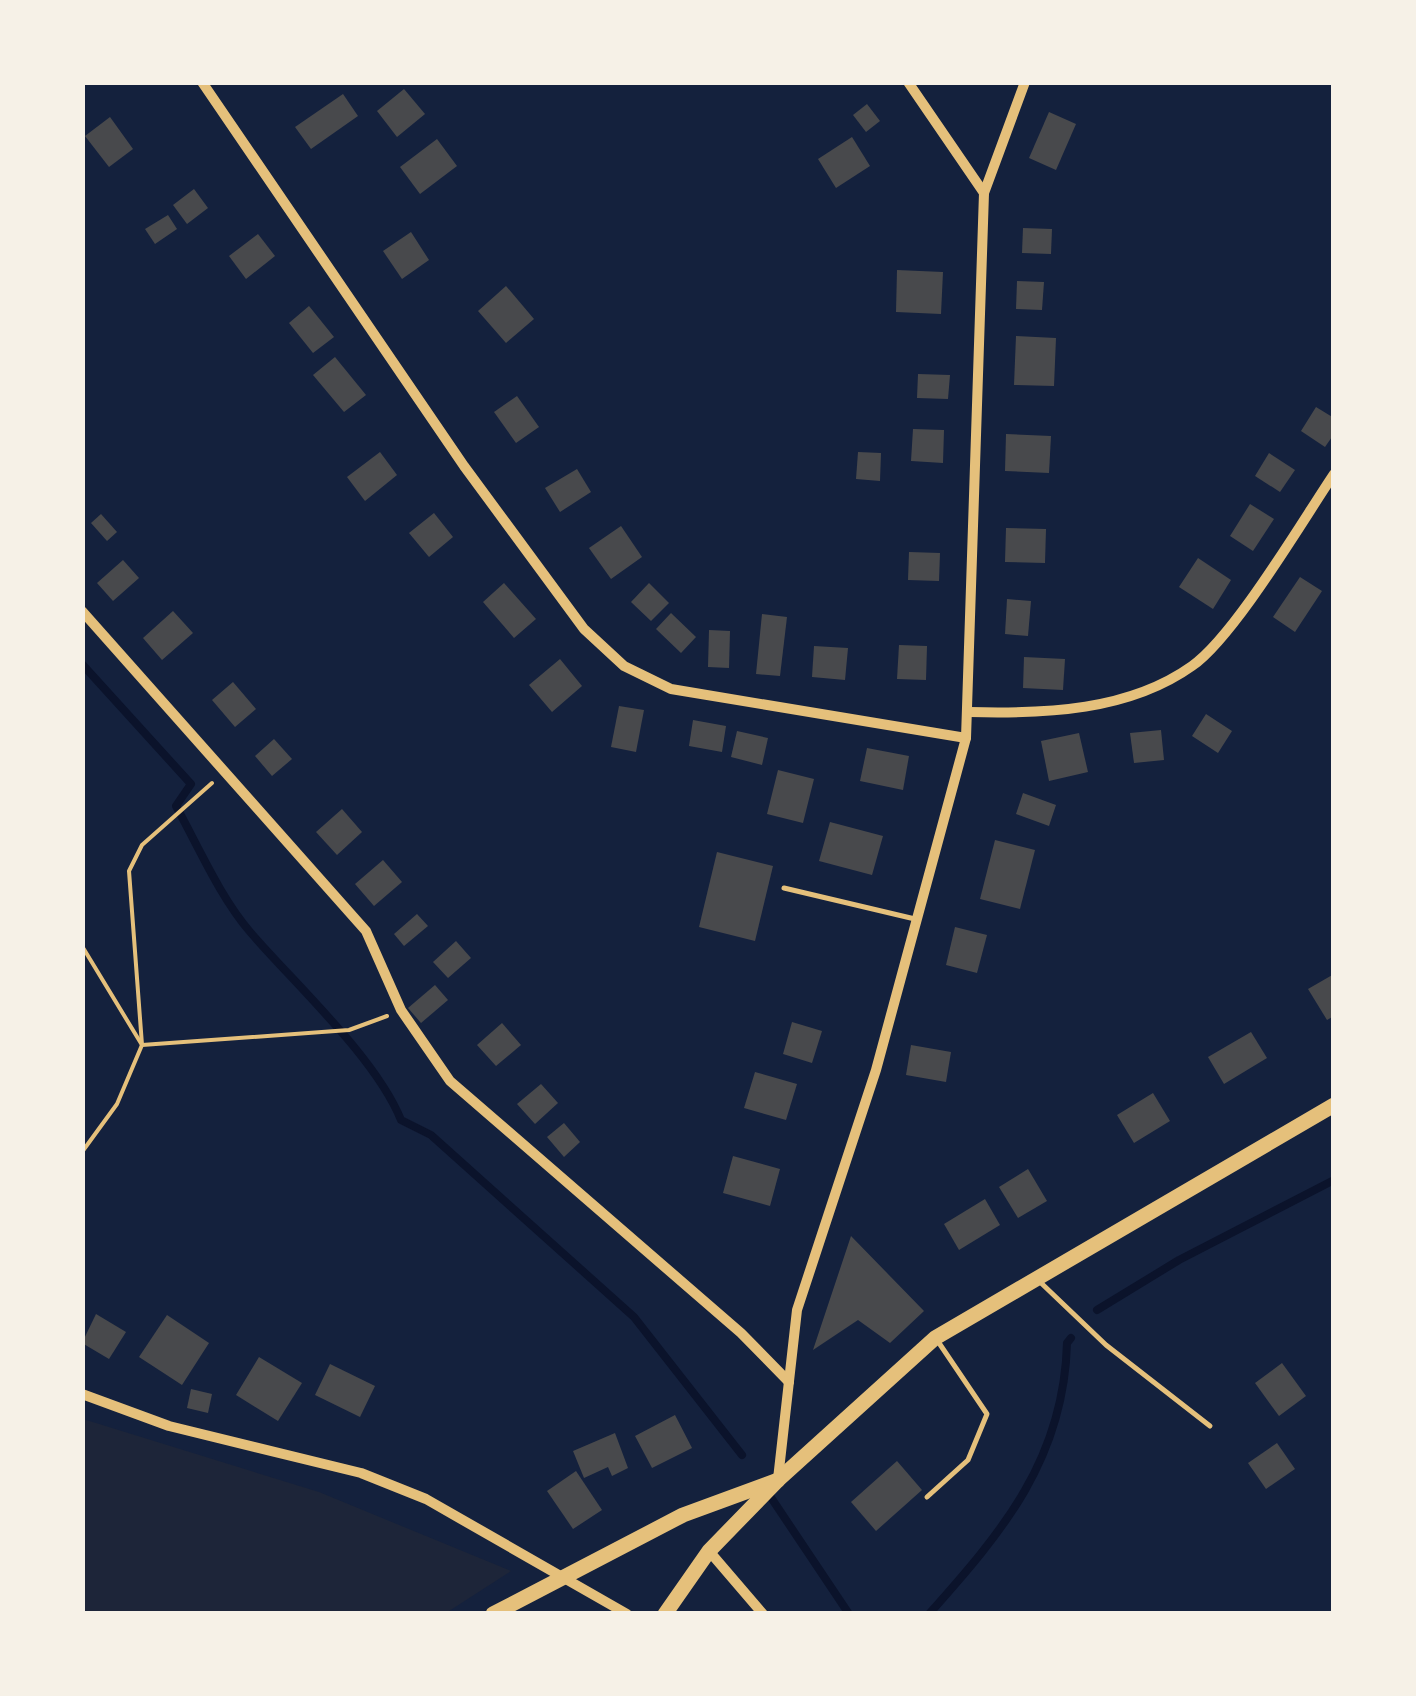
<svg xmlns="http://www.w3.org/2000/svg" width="1416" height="1696" font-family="Arial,sans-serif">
<rect width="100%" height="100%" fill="#14213d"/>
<!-- green -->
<polygon fill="#1d2539" points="83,1419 319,1492 511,1571 446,1613 83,1613"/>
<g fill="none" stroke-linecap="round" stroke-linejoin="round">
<!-- stream -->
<g stroke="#0b132b" stroke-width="8">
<path d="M82,664l109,120 -15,22c23,42 44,91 75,127 45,52 125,125 150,187l30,15 203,182 108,138"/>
<polyline points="1097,1310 1179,1260 1334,1180"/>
<polyline points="768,1493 849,1614"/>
<path d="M929,1614c74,-83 135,-155 138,-271l4,-5"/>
</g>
</g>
<!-- building -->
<g fill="#48494c">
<polygon points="404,89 425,114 397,137 377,111"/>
<polygon points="343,94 358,116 311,149 295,127"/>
<polygon points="867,104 880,121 866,132 853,115"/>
<polygon points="1049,112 1076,124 1056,170 1029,158"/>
<polygon points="110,117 133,149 109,167 85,136"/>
<polygon points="852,137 870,166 836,188 818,159"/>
<polygon points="437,139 457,166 420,194 400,167"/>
<polygon points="194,189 208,208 187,224 173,205"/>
<polygon points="168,215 177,229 155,244 145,229"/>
<polygon points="1023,228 1052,229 1051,254 1022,253"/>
<polygon points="411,232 429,260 402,279 383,251"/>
<polygon points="258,234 275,256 246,279 229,256"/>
<polygon points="897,270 943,272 941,314 896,312"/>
<polygon points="1017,281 1044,282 1042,310 1016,309"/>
<polygon points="506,286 534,319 506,343 478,311"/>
<polygon points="309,306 334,337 313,353 289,323"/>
<polygon points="1016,336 1056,338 1054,386 1014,385"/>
<polygon points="335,357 366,395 344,412 313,375"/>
<polygon points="918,374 950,375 948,399 917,398"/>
<polygon points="517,396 539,427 516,443 494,412"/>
<polygon points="1316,407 1334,418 1334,434 1325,447 1301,431"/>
<polygon points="913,429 944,430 943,463 911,461"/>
<polygon points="1006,434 1051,436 1049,473 1005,471"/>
<polygon points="380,452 397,475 365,501 347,477"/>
<polygon points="858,452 881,453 880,481 856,479"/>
<polygon points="1269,453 1295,470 1280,492 1255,476"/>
<polygon points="577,469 591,492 560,512 545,488"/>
<polygon points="1250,504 1274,519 1253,551 1230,536"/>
<polygon points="434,513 453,537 429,557 409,533"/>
<polygon points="101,514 117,532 107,541 91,523"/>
<polygon points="621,526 642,557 611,579 589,548"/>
<polygon points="1006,528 1046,529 1045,563 1005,562"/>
<polygon points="909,552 940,553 939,581 908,580"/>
<polygon points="1198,558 1231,580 1213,609 1179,587"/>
<polygon points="123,560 139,578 113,601 97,583"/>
<polygon points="1300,577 1322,591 1295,632 1273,617"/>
<polygon points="504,583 536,619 514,638 483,602"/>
<polygon points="649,583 669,603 651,621 631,602"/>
<polygon points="1007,599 1031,601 1028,636 1005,634"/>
<polygon points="173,611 193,633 162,660 143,638"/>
<polygon points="671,613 696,637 681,653 656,629"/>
<polygon points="762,614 787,617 780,676 756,674"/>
<polygon points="709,630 730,631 729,668 708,667"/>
<polygon points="899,645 927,646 926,680 897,679"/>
<polygon points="814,646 848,648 845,680 812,677"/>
<polygon points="1024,657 1065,659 1063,690 1023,688"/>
<polygon points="560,659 582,686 552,712 529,685"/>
<polygon points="233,682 256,709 235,727 212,700"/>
<polygon points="619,706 644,710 636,752 611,747"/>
<polygon points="1206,714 1232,731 1218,753 1192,736"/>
<polygon points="693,720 726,726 722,752 689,746"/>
<polygon points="1161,730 1164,760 1134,763 1130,733"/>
<polygon points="737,731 768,738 762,765 731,757"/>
<polygon points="1079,733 1088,772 1049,781 1041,741"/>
<polygon points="274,739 292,759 272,776 255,756"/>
<polygon points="867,748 909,756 903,790 860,781"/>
<polygon points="778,770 814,779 803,823 767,814"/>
<polygon points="1023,793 1056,805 1049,826 1016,814"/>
<polygon points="342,809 362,832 337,855 316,832"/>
<polygon points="830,822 883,836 872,875 819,861"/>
<polygon points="995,840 1035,850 1020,909 980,899"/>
<polygon points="717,852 773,866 755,941 699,927"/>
<polygon points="383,860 402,882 374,906 355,884"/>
<polygon points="417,914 428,926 404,946 394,934"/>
<polygon points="955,927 987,935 977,973 946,965"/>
<polygon points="456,941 471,958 448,978 433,962"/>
<polygon points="1334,974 1334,1016 1327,1020 1308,989"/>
<polygon points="435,985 448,1000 421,1023 408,1008"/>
<polygon points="792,1022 822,1031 812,1063 783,1054"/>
<polygon points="502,1023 521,1045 496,1066 477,1045"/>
<polygon points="1251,1032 1267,1058 1224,1084 1208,1057"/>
<polygon points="911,1045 951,1052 946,1082 906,1075"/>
<polygon points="755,1072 797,1084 786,1120 744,1108"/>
<polygon points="541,1084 558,1103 535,1124 517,1104"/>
<polygon points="1153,1093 1170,1121 1134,1143 1117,1115"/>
<polygon points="564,1123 580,1142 564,1157 547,1137"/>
<polygon points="733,1156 780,1169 770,1206 723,1193"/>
<polygon points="1028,1169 1047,1201 1018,1218 999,1187"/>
<polygon points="985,1199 1000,1225 959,1250 944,1224"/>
<polygon points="851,1236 924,1311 890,1343 858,1320 813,1350"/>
<polygon points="96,1314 126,1332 109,1359 82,1343"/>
<polygon points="167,1315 209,1343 182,1385 139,1357"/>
<polygon points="259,1357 302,1383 278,1421 236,1395"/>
<polygon points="1282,1363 1306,1396 1279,1416 1255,1383"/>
<polygon points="330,1364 375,1386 360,1417 315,1395"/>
<polygon points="191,1389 212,1394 208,1413 187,1408"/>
<polygon points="675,1415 692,1448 652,1468 635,1436"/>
<polygon points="615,1433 628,1468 612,1476 608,1467 584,1478 573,1451"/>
<polygon points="1277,1443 1295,1469 1266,1489 1248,1463"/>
<polygon points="897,1461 922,1490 876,1531 851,1502"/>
<polygon points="576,1471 602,1510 573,1529 547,1491"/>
</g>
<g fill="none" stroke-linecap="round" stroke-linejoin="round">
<!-- path -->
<g stroke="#e5c07b" stroke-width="4">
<polyline points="82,946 142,1045 349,1030 387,1016"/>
<polyline points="82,1152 117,1104 142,1045 129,871 142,845 212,783"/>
</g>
<!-- service -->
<g stroke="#e5c07b" stroke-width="5">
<polyline points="784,888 915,919"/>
<polyline points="1039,1281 1106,1345 1210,1426"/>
<polyline points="927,1497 968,1460 987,1414 937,1340"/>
</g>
<!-- minor -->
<g stroke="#e5c07b" stroke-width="10">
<polyline points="202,82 464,466 584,629 624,666 671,689 966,738"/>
<polyline points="908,82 984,193"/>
<polyline points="82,611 366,931 401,1010 450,1081 741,1333 789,1382"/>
<path d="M970,712c75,2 159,-1 222,-46 42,-29 111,-146 142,-192"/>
<polyline points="82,1394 169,1426 361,1473 426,1499 627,1614"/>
<polyline points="778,1479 797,1310 876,1070 966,738 984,193 1025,82"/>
<polyline points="709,1551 763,1614"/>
</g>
<!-- primary -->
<polyline stroke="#e5c07b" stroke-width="15" points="493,1614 683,1515 778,1480"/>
<!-- trunk -->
<polyline stroke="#e5c07b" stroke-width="15" points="665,1614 709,1551 778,1480 935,1338 1334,1105"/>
</g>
<!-- border -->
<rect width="1416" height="1696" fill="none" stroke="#f6f1e7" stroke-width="170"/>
</svg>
